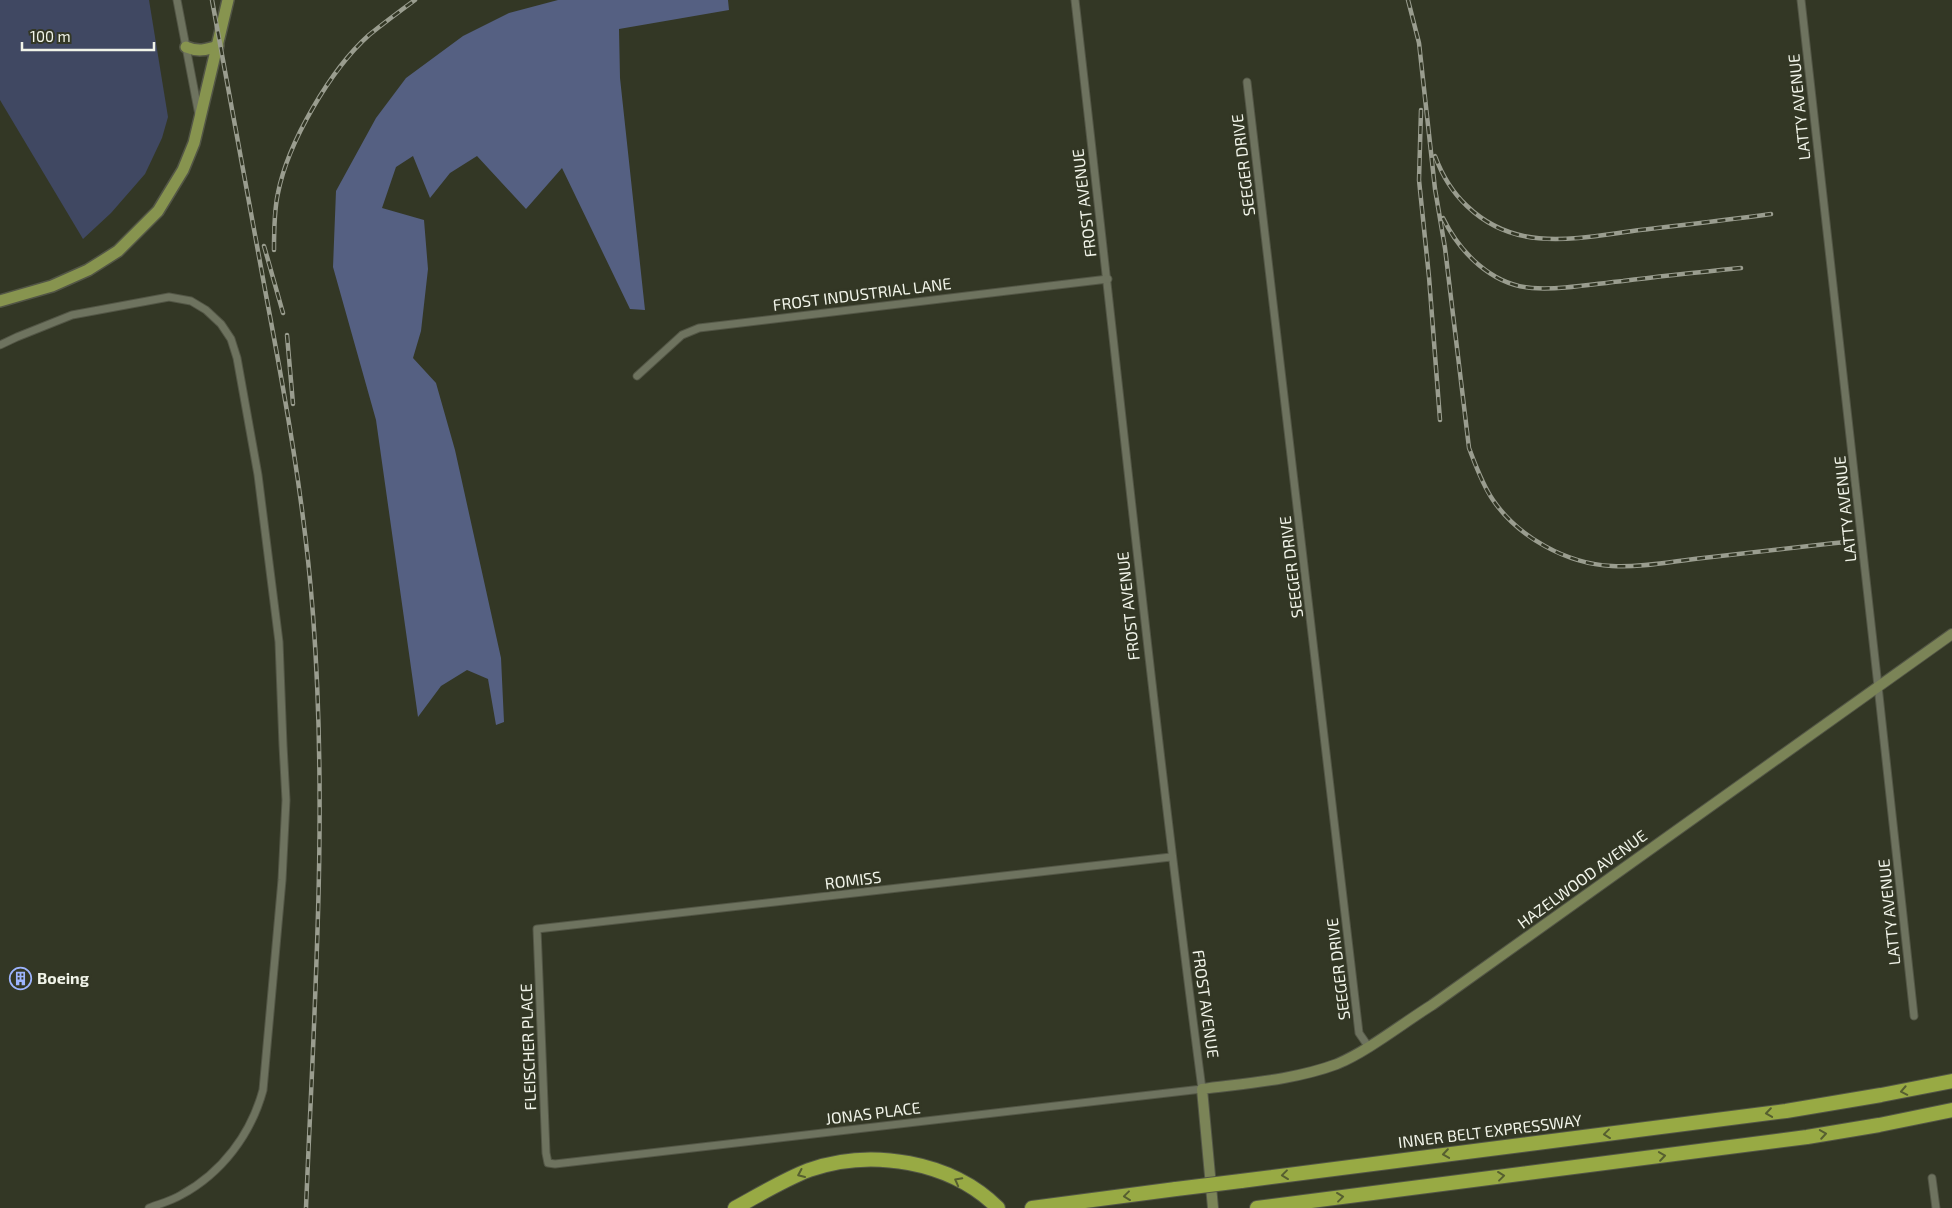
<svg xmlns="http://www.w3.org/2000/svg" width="1952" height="1208" font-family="'Exo 2',sans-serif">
<rect width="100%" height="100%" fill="#333725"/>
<!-- green -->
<polygon fill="#404862" points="0,0 149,0 168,117 162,138 145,174 111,213 83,239 0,100"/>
<!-- forest -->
<polygon fill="#556082" points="558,0 728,0 729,10 619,29 620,78 645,310 630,309 562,168 526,209 477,156 450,173 430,198 413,156 396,167 382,208 424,220 428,269 421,331 413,358 436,383 455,450 501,658 504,722 496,725 488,679 467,670 441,686 418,717 376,420 333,267 336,191 376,118 406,78 463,36 509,13"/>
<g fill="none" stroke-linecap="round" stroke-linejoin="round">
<defs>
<g id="street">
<polyline points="177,0 199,115"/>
<path d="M1075,0c42,363 79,727 127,1089l-647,75 -7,-1 -2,-10 -9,-224 634,-72"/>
<polyline points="1801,0 1878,686 1914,1016"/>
<polyline points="1247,82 1359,1033 1368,1046"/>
<path d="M0,345l17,-8 55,-22 97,-18 22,4 15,9 15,14 10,15 6,19 21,117 21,167 4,103 3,55 -4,80 -19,210c-12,44 -41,83 -82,105 -10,6 -22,9 -32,13"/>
<polyline points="637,376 682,335 699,328 1108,279"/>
<polyline points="1932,1178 1936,1208"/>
</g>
<path id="secondary" d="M1213,1208l-11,-119c45,-6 92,-9 135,-25 31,-13 66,-41 95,-59l520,-371"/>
<g id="primary">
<path d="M186,47c12,5 20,3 32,-1"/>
<polyline points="0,301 52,286 88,270 118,251 158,211 183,170 194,143 228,0"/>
</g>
<g id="highway">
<polyline points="1241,1181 1786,1111 1881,1095 1952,1081"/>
<path d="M735,1208c24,-13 48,-28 74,-38 62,-22 142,-9 189,38"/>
<polyline points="1032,1208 1176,1189"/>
<polyline points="1257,1208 1807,1137 1879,1125 1952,1110"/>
</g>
</defs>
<!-- street casing -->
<use href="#street" stroke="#535646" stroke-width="9"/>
<!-- secondary casing -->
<use href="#secondary" stroke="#535646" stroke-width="12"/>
<!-- primary casing -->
<use href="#primary" stroke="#535646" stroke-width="14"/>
<!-- highway casing -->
<use href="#highway" stroke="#535646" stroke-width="16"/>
<!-- street -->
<use href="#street" stroke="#6e735f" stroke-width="7"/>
<!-- secondary -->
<use href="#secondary" stroke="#7b8457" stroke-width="10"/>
<!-- primary -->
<use href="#primary" stroke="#87944f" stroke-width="11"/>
<!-- highway -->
<use href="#highway" stroke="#98aa44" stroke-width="14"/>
<defs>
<g id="rail">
<path d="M212,0c18,98 36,196 54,295 20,106 39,212 47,320 15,198 1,396 -7,593"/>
<path d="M1408,0l11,43 16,146 10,59 24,200c7,18 13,36 24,52 25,37 74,64 119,66 29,2 62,-5 91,-8 47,-5 95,-11 143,-16"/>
<polyline points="1421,110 1419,180 1429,277 1440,420"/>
<path d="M1435,156c7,19 17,36 32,50 50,48 111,32 173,24 43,-5 87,-10 131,-16"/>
<path d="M1443,218c17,35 49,67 89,70 30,2 61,-4 91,-7 39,-5 78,-9 118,-13"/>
<polyline points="264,246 283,313"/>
<path d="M274,250c0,-19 0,-39 4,-57 10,-51 53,-124 91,-158 15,-12 31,-24 46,-35"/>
<polyline points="287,335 293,404"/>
</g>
</defs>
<!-- rail casing -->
<use href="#rail" stroke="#9a9d8f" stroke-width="4.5"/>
<!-- rail -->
<use href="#rail" stroke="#333725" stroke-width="2.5" stroke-dasharray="8" stroke-linecap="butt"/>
<defs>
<polyline id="highway-bridge" points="1176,1189 1241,1181"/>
</defs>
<!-- highway-bridge casing -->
<use href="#highway-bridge" stroke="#535646" stroke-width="16" stroke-linecap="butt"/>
<!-- highway-bridge -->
<use href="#highway-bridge" stroke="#98aa44" stroke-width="14"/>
</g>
<!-- one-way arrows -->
<defs><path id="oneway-chevron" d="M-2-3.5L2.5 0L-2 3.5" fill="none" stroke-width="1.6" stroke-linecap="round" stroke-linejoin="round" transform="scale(1.25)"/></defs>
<g stroke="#565f30">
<use href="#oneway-chevron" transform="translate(1904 1091) rotate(169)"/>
<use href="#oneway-chevron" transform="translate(1769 1113) rotate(172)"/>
<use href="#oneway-chevron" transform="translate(1607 1134) rotate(173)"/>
<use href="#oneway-chevron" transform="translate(1823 1134) rotate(-9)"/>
<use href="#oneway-chevron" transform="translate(1446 1154) rotate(172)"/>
<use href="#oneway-chevron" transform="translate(1662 1156) rotate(-8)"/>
<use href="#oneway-chevron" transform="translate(801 1174) rotate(156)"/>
<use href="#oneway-chevron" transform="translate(1285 1175) rotate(173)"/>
<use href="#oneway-chevron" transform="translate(1501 1176) rotate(-7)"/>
<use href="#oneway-chevron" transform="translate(958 1181) rotate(-152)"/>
<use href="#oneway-chevron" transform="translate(1127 1196) rotate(173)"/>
<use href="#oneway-chevron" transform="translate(1340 1197) rotate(-7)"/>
</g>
<!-- icons -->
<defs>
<symbol id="building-ring" viewBox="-11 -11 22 22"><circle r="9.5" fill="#333725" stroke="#9db4fd" stroke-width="1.5"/><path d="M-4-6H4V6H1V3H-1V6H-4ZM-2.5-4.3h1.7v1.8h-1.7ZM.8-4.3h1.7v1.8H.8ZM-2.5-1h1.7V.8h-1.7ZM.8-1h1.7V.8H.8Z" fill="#9db4fd"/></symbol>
</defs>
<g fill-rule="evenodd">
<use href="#building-ring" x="8" y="966" width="25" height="25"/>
</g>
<g text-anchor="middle" stroke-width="5" stroke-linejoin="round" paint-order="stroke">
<!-- street labels -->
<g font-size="16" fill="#f1f4e9" stroke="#333725">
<text transform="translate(1799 107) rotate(-96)" y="6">LATTY AVENUE</text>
<text transform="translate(1243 165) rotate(-97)" y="6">SEEGER DRIVE</text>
<text transform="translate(1084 203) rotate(-97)" y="6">FROST AVENUE</text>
<text transform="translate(862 294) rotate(-7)" y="6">FROST INDUSTRIAL LANE</text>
<text transform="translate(1845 509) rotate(-96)" y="6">LATTY AVENUE</text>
<text transform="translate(1291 567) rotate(-97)" y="6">SEEGER DRIVE</text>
<text transform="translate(1128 606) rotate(-96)" y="6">FROST AVENUE</text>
<text transform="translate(1582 879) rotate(-36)" y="6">HAZELWOOD AVENUE</text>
<text transform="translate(853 880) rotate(-7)" y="6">ROMISS</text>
<text transform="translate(1889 912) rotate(-96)" y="6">LATTY AVENUE</text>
<text transform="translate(1338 969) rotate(-97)" y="6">SEEGER DRIVE</text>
<text transform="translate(1206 1004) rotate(82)" y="6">FROST AVENUE</text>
<text transform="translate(528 1047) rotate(-92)" y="6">FLEISCHER PLACE</text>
<text transform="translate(873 1113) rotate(-7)" y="6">JONAS PLACE</text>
<text transform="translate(1490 1131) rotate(-7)" y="6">INNER BELT EXPRESSWAY</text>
</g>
<!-- poi labels -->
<g font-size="16" font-weight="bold" fill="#f1f4e9" stroke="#333725" text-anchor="start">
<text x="37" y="984">Boeing</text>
</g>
</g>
<!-- scale -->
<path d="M22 42v8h132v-8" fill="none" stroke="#f1f4e9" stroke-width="2.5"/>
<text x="30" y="42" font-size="15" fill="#f1f4e9" stroke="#333725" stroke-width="4" paint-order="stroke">100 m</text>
</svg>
